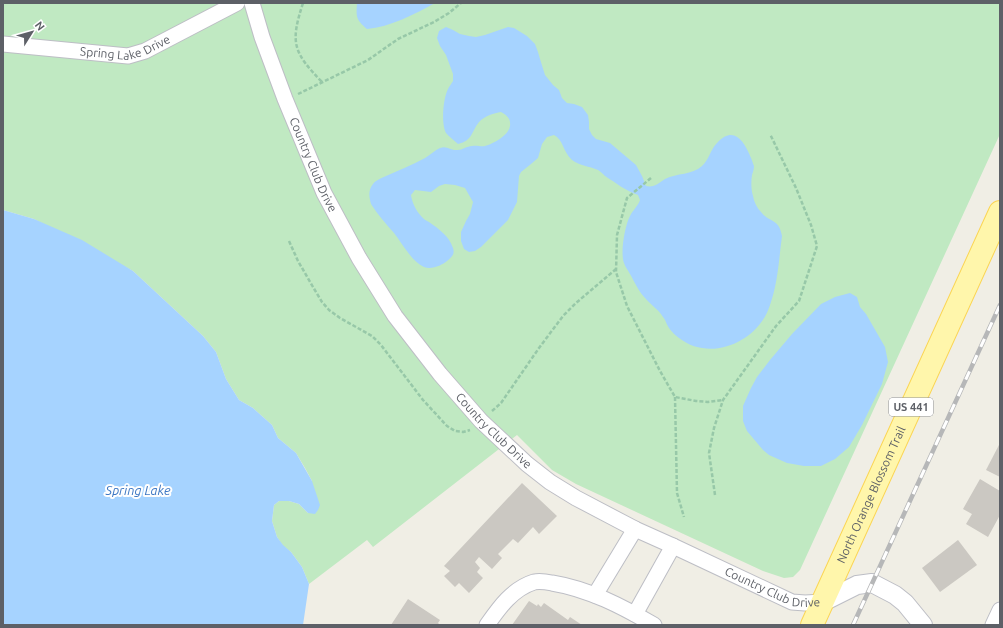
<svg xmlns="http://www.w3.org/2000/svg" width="1003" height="628" font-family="Ubuntu,sans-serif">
<rect width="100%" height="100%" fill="#f0eee5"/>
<!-- green -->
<polygon fill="#c0e9c2" points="3,3 1000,3 1000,134 800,570 793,577 784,578 763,571 576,484 552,470 517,435 373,547 367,540 309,584 302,567 291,552 283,546 277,537 272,521 274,505 279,501 289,501 299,504 308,513 312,481 305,468 296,453 278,438 272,425 253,408 239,400 226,379 216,352 203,336 133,271 34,219 3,210"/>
<!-- water -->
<g fill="#a6d3ff">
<path d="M357,3h78c-20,11 -45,24 -68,26 -11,-9 -11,-12 -10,-26z"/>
<path d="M446,27l7,3 7,4 9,2 7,1 9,-2 23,-8 6,1 13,8 8,8 3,8 2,7 5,16 8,10 6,5 3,8 5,5 7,1 8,3 6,8 1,7v7l3,6 4,4 14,4 26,22 6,11 4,10c8,2 13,-3 19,-7 12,-6 27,-4 37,-13 7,-6 8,-16 15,-23 17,-18 27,-2 34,15 1,2 2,6 3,8 0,3 -1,6 -2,9 -1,7 -1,14 1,21 1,6 4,12 8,16 9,11 18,6 21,24 -3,22 -4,47 -12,69 -11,36 -59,58 -91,33 -3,-2 -8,-7 -10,-10 -3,-4 -3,-8 -6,-11 -4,-7 -12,-12 -17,-18 -7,-7 -11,-16 -16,-25 -2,-4 -5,-7 -6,-11 -4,-10 1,-38 6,-47 3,-6 8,-10 10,-16l-2,-5c-12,-4 -22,-12 -33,-19 -2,-2 -4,-4 -7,-6 -9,-4 -18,-4 -26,-10 -9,-8 -9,-21 -18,-25l-7,2 -5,7 -4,14 -7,6 -10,8 -2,4 -2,26 -9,18 -27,27 -6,4 -6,1 -5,-3 -3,-8v-9l5,-11 4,-7 3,-12 -8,-14 -10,-3 -10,-1 -6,2 -8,6 -16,-2 -4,5c1,8 6,18 13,24 1,1 3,2 5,3 10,7 20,14 24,26 2,6 -1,9 -6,13 -5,4 -15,9 -23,6 -12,-5 -22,-24 -30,-34 -8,-9 -16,-18 -23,-29 -2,-7 -3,-14 2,-20 3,-4 9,-6 13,-8 13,-6 26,-11 39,-18 5,-3 10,-8 15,-10 7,-3 11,3 18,2 4,0 9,-4 14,-4 5,-1 9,1 13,0 8,-2 24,-11 25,-20 1,-7 -3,-11 -9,-14 -7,1 -16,4 -21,9 -9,10 -7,20 -22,23 -4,-4 -9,-7 -12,-11 -5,-9 -3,-34 2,-44 1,-2 3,-5 5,-8v-7l-7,-19 -6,-9 -3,-8 2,-7z"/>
<polygon points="3,210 34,219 82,240 133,271 203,336 216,352 226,379 239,400 253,408 272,425 278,438 296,453 312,481 320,505 318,510 315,514 308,513 299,504 289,501 279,501 274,505 272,521 277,537 283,545 291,552 302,567 309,584 303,625 3,625"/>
<polygon points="850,293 857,297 860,307 866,314 885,347 888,362 882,384 862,425 849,447 835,459 821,466 804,466 787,463 769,455 763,450 747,431 743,421 743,406 751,388 757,377 770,360 792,334 821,304 835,297"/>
</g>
<!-- building -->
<g fill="#cbc8c2">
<polygon points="1000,443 1000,477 986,470"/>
<polygon points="980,479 1000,491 1000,515 988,537 966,524 972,514 963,509"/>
<polygon points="522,483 557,516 539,534 533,527 518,543 513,539 498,554 502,558 492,569 479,557 475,562 480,568 477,572 483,578 469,593 459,583 455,587 444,576 450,571 444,566"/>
<polygon points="958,540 977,565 940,592 922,568"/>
<polygon points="408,599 440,620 438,623 440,625 391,625"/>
<polygon points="529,601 537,606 538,604 541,607 544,603 568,620 570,617 582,625 512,625"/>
</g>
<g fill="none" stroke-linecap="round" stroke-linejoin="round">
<defs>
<g id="minor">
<path id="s1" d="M252,3l10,34 23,62 39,94 35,65 36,58 45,58 41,47 46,43 23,18 26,16 59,31 38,17 119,56 13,1 18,-1"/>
<path id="s2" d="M3,44l125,12 17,-5 92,-48"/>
<polyline points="595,595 635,529"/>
<polyline points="635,614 673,546"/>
<path d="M487,625c12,-17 25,-36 47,-43 5,-1 13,0 18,1 37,6 71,24 102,42"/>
<polyline points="993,625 1000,610"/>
</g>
<polyline id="tertiary" points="823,602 857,585 872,583 895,595 905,603 923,625"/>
<g id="primary">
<path id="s3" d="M812,625l188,-413"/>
</g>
</defs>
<!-- minor casing -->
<use href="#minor" stroke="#bdbec5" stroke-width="17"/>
<!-- tertiary casing -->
<use href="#tertiary" stroke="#bdbec5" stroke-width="20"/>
<!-- primary casing -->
<use href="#primary" stroke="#fbd553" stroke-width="24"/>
<!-- path -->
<g stroke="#97c8a8" stroke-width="2.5" stroke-dasharray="4 2" stroke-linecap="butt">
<path d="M303,3c-13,40 -10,49 19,79"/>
<polyline points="298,94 368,60 398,39 434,22 449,13 461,3"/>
<polyline points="651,178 627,198 617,235 616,272 627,306 660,371 675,397 696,401 708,402 723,400"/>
<polyline points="289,241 298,261 313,287 322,302 329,310 340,318 372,336 381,345 423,400 447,426 455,431 463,432 470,430"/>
<polyline points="675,397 677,493 684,517"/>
<polyline points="492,411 501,403 539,348 563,316 576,303 616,269"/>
<polyline points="715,495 709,453 714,428 723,400 776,326 799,301 817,246 811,225 796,188 770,134"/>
</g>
<!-- minor -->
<use href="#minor" stroke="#fff" stroke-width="15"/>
<!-- tertiary -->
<use href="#tertiary" stroke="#fff" stroke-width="18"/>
<!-- primary -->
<use href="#primary" stroke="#fff6ab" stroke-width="22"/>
<defs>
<polyline id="rail" points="853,625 1000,305"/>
</defs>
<!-- rail casing -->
<use href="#rail" stroke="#b6b7b8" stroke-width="4.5"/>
<!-- rail -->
<use href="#rail" stroke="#fff" stroke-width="3" stroke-dasharray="9" stroke-linecap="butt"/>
</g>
<g text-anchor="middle" stroke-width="4" stroke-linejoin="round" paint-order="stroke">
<!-- shield labels -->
<rect fill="#fff" stroke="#8e9095" stroke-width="1" x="889" y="398" width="44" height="18" rx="3"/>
<g font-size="11" font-weight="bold" fill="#5d6067">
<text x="911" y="411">US 441</text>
</g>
<!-- street labels -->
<g font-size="12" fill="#5d6067" stroke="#fff">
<text dy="4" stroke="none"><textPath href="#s2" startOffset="124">Spring Lake Drive</textPath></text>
<text dy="4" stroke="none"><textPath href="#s1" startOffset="173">Country Club Drive</textPath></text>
<text dy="4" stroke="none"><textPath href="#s1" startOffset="497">Country Club Drive</textPath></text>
<text dy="4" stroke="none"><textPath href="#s3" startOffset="143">North Orange Blossom Trail</textPath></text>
<text dy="4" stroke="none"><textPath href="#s1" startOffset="821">Country Club Drive</textPath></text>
</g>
<!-- water labels -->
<g font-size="13" font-style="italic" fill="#3d77c3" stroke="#fff">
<text x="138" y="495">Spring Lake</text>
</g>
</g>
<!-- border -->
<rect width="1003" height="628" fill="none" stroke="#5d6067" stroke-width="8"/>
<!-- north arrow -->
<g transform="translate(32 32) rotate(53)" stroke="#ffffff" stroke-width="3" paint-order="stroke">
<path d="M0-3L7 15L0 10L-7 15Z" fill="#5d6067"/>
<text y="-6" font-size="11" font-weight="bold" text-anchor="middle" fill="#5d6067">N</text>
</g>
</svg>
